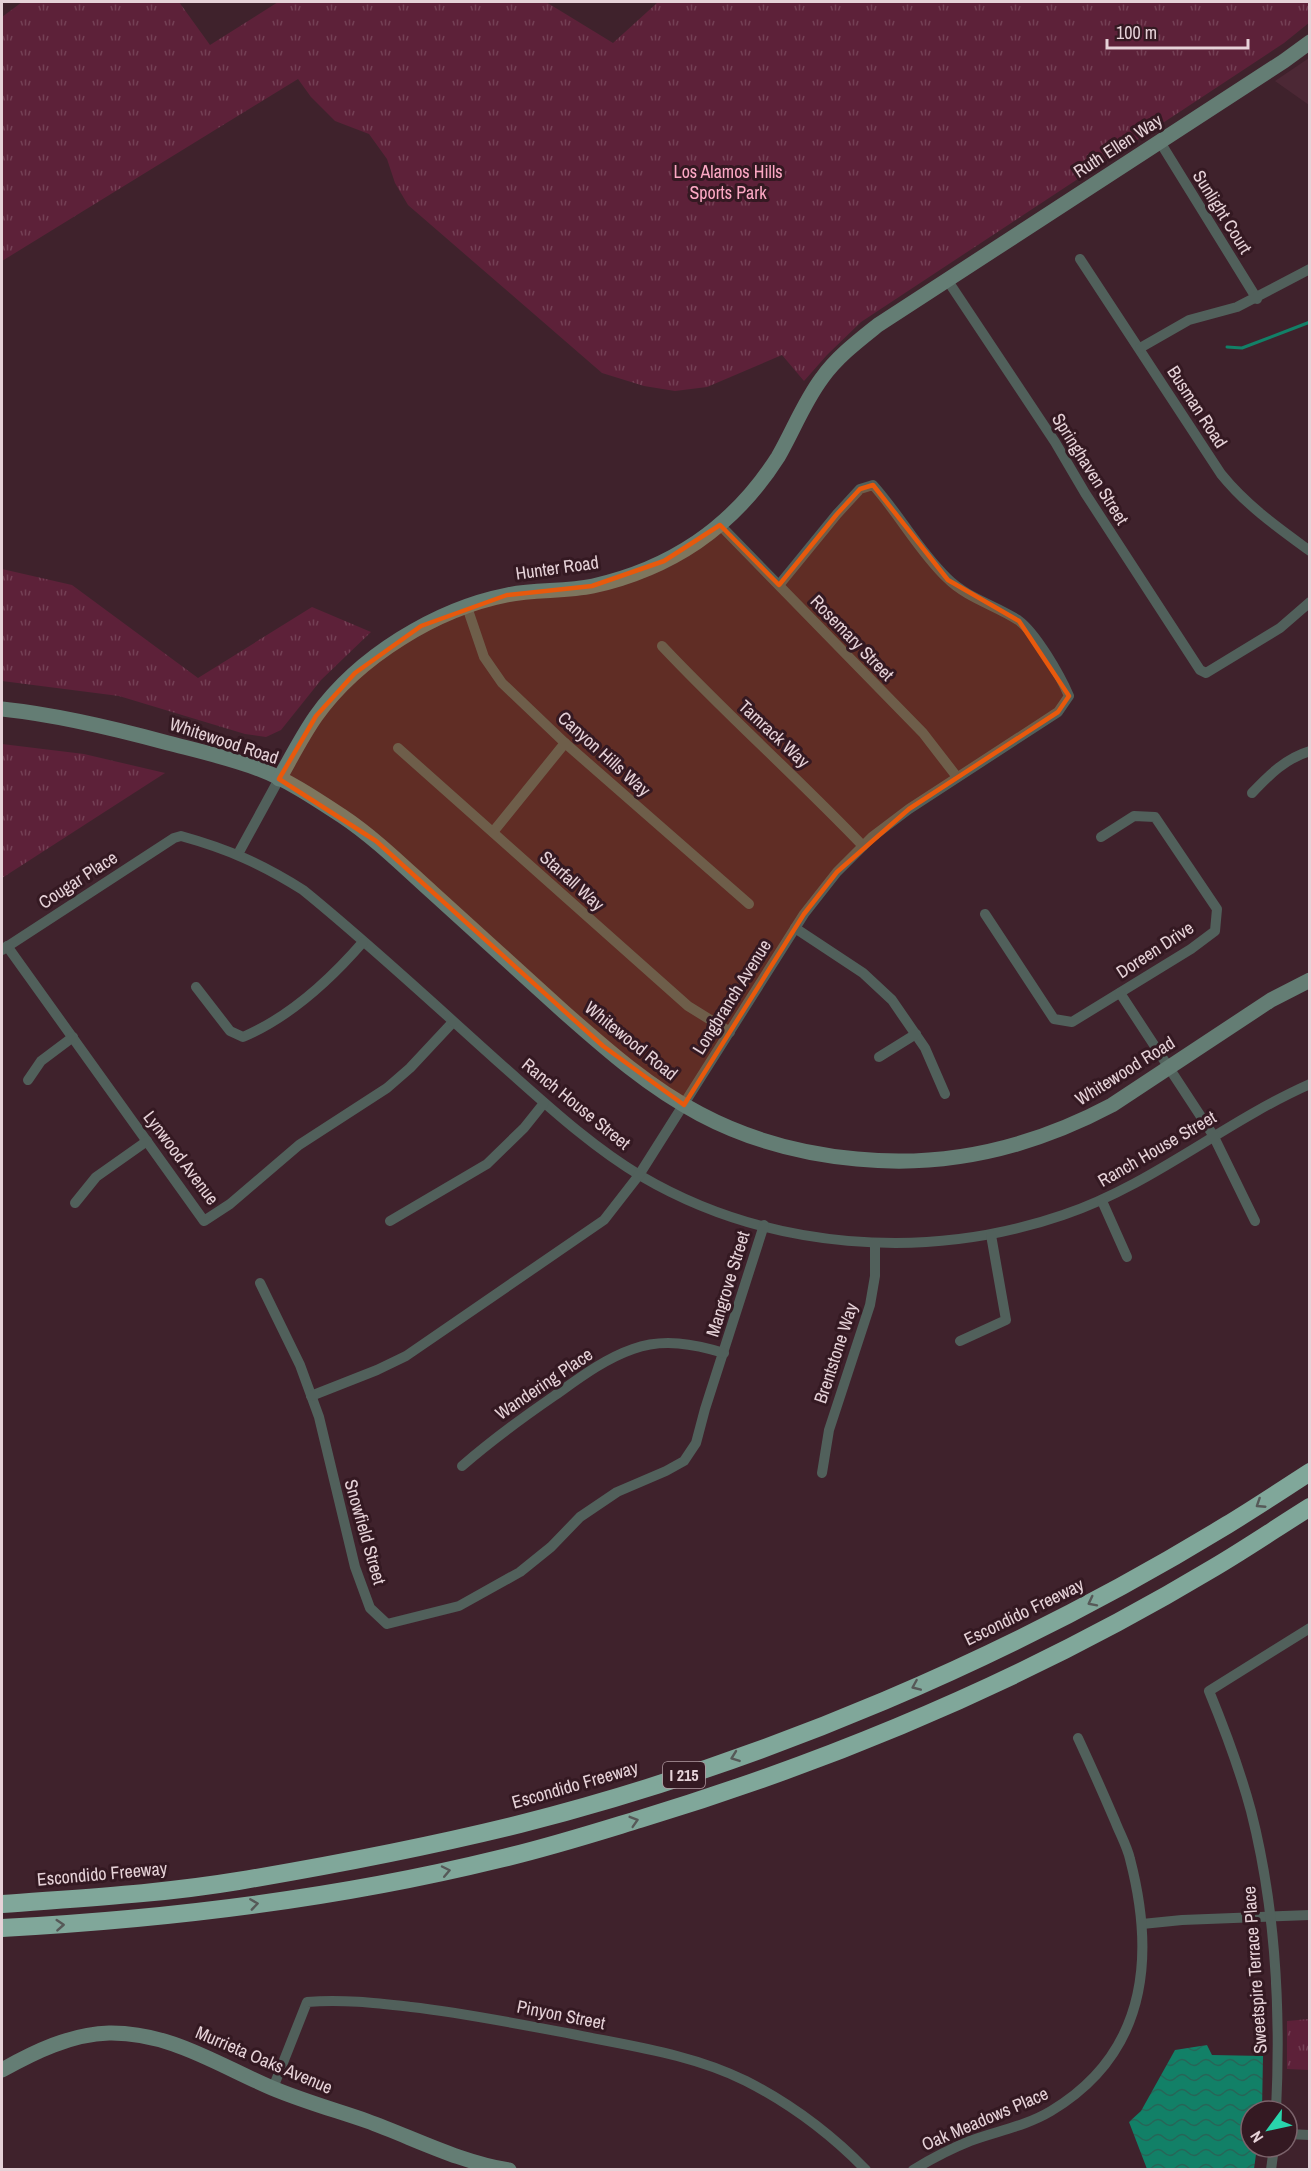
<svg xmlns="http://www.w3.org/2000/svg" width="1311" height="2171" font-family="'Archivo Narrow',sans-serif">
<defs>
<pattern id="park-tufts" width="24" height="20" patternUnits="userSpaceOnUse" patternTransform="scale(1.5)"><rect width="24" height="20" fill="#5d2139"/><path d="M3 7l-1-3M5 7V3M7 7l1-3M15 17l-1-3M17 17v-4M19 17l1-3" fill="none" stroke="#744055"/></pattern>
<pattern id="water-waves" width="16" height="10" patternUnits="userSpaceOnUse" patternTransform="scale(1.5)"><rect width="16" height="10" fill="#128067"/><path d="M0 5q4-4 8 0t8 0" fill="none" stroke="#266658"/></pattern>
</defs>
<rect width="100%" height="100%" fill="#3f222c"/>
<!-- built -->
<polygon fill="#4c2835" points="1309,58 1309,105 1275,81"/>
<!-- park -->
<g fill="url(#park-tufts)">
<polygon points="22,2 179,2 210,45 278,2 546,2 613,43 658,2 1309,2 1310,22 1284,43 861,322 827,355 804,381 782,355 707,387 675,391 644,386 602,373 408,205 395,183 387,159 369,134 335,121 311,97 298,79 2,261 2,17"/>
<polygon points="2,569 72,585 198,678 312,607 371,632 321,680 281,730 266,737 245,734 119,696 2,681"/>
<polygon points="2,744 84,754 165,773 2,878"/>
<polygon points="1309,2019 1309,2070 1287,2069 1287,2021"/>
</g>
<!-- water -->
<polygon fill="url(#water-waves)" points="1207,2045 1212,2055 1263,2056 1262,2111 1251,2111 1251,2147 1257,2147 1254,2169 1147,2169 1129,2122 1141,2111 1175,2050"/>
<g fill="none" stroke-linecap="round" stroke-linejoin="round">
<!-- stream -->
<polyline stroke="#128067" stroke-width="3" points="1227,347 1242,348 1310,322"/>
<!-- street -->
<g stroke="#51605b" stroke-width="10">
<polyline points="1160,142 1257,299"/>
<path d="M1080,259l141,215c25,31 56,53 89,77"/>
<polyline points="948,281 1055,442 1085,493 1200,670 1206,673 1280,628 1310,602"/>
<polyline points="1140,348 1189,320 1237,307 1310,269"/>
<polyline points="720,525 923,733 957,777"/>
<polyline points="467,607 484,657 502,683 565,743 749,904"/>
<path d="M662,646c65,69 136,132 201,200"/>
<polyline points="398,748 688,1006 730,1032"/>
<path d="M1252,793c17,-18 34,-35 58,-42"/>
<polyline points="493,832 565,743"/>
<polyline points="238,854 279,779"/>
<polyline points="985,914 1054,1019 1072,1022 1191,949 1215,931 1217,909 1155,817 1134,816 1101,837"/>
<polyline points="795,928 863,973 892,1000 925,1048 945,1094"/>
<polyline points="7,946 204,1221 230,1204 299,1145 387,1088 410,1068 453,1022"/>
<path d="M2,950l172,-112 7,-2c47,13 81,28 122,54 69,56 135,118 201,177 44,39 87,79 137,109 126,74 285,86 422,39 89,-30 161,-93 247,-131"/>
<path d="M196,987l34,44 13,6c47,-20 87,-57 120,-95"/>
<polyline points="1120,993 1213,1135 1255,1221"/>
<polyline points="879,1057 916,1034"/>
<polyline points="28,1080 41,1061 73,1037"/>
<polyline points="1102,1201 1127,1257"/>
<polyline points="75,1203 96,1177 147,1141"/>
<polyline points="390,1221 487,1164 524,1128 544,1103"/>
<polyline points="260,1283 300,1365 319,1417 355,1567 370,1608 387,1624 459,1606 520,1572 551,1547 580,1517 617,1492 666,1471 684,1461 696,1443 705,1409 764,1225"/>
<polyline points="960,1341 1006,1320 991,1235"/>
<path d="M311,1396l66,-26 29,-14 198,-136 35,-45 165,-261 33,-42 35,-35 37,-28 149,-97 11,-16c-9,-21 -33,-63 -51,-76 -23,-15 -51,-22 -71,-42 -29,-28 -47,-63 -74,-93l-13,4 -23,25 -58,71"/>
<path d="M462,1466c29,-25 60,-48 92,-70 24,-17 50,-37 79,-47 30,-11 61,-5 91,4"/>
<polyline points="822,1473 829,1430 870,1305 875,1276 875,1243"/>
<polyline points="1142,1924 1182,1920 1310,1915"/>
<path d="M273,2088l34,-86c35,-3 69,1 104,5 54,6 107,17 161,27 58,12 120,20 174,47 45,23 85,53 120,89"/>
<path d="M1276,2111c5,-100 0,-202 -25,-300 -11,-41 -26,-81 -42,-120l101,-63"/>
<polyline points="1287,2134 1310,2135"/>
<path d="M913,2170c18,-11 37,-21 57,-29 27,-10 56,-15 81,-30 95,-57 105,-152 79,-252 -3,-13 -10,-25 -15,-38 -12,-28 -24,-55 -37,-83"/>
<polyline points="1271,2170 1274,2147"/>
</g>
<!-- secondary -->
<g stroke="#647d74" stroke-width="15">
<path d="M2,709c57,6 111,19 166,34 31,8 62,15 91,26 29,11 57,30 83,47 33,22 62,51 91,77 44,40 87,79 131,119 43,38 85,75 136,102 49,26 102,40 157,45 89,9 176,-12 255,-54l159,-105 39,-20"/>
<path d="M279,779c12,-21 23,-43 37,-63 42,-59 120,-107 191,-121 28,-6 58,-3 86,-9 36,-8 73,-23 104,-44 32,-22 60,-52 81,-85 15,-26 26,-55 44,-79 15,-21 36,-37 56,-53l406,-264 26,-19"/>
<path d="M2,2070c32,-18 69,-36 107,-37 61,-1 109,32 163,55 31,13 63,22 95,33 47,17 92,41 142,49"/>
</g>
<!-- highway -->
<g stroke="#80a79a" stroke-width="18">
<path d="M2,1904c78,-6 158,-10 236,-23 95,-16 189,-34 282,-57 245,-62 491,-167 707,-299 28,-17 55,-35 83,-53"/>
<path d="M2,1928c167,-9 334,-29 497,-69 48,-11 95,-26 141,-40 201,-61 395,-144 575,-252 32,-19 63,-40 95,-60"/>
</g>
</g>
<!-- one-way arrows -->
<defs><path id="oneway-chevron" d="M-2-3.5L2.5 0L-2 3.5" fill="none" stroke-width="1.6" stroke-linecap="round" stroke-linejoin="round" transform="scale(1.5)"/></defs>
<g stroke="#565958">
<use href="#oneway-chevron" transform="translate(1260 1504) rotate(147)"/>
<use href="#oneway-chevron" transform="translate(1092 1602) rotate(153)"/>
<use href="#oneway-chevron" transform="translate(916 1686) rotate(157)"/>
<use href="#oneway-chevron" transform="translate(735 1757) rotate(160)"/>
<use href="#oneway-chevron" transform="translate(634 1821) rotate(-17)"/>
<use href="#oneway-chevron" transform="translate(446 1871) rotate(-12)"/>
<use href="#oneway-chevron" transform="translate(254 1904) rotate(-8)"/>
<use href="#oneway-chevron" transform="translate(60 1925) rotate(-4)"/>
</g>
<!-- marked area -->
<path fill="#e8590c" fill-opacity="0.2" stroke="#e8590c" stroke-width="4.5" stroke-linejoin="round" d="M873,485l75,95 71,41 50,75 -11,16 -149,97 -72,63 -33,42 -120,191 -81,-59 -227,-205 -97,-62 37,-63 39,-43 66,-47 86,-31 85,-9 72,-25 56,-36 59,60 58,-71 23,-25z"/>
<g text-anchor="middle" stroke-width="6" stroke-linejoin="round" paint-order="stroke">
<!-- shield labels -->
<rect fill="#341922" stroke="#b19aa1" stroke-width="1.5" x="663" y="1762" width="42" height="26" rx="4.5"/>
<g font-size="16" font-weight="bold" fill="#e6d2d8">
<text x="684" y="1781">I 215</text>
</g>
<!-- street labels -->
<g font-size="18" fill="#e6d2d8" stroke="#341922">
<text transform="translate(1118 146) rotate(-33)" y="6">Ruth Ellen Way</text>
<text transform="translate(1222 212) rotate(58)" y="6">Sunlight Court</text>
<text transform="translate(1197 407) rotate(57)" y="6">Busman Road</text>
<text transform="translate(1090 469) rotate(58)" y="6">Springhaven Street</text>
<text transform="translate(557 568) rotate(-8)" y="6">Hunter Road</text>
<text transform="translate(852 638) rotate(46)" y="6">Rosemary Street</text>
<text transform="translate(774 734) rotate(43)" y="6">Tamrack Way</text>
<text transform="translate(224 741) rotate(18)" y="6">Whitewood Road</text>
<text transform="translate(604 754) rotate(42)" y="6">Canyon Hills Way</text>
<text transform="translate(78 880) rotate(-33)" y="6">Cougar Place</text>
<text transform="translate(572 881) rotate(42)" y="6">Starfall Way</text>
<text transform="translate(1155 950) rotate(-33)" y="6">Doreen Drive</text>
<text transform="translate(732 997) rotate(-58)" y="6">Longbranch Avenue</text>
<text transform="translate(631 1041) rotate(39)" y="6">Whitewood Road</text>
<text transform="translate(1125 1071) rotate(-32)" y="6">Whitewood Road</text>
<text transform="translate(576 1104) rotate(39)" y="6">Ranch House Street</text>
<text transform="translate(1157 1149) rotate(-30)" y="6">Ranch House Street</text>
<text transform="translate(181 1158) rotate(53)" y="6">Lynwood Avenue</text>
<text transform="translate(728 1284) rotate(-73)" y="6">Mangrove Street</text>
<text transform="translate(836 1353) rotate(-72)" y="6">Brentstone Way</text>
<text transform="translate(544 1384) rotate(-34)" y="6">Wandering Place</text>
<text transform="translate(365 1532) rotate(74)" y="6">Snowfield Street</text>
<text transform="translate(1024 1612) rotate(-26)" y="6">Escondido Freeway</text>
<text transform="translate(575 1785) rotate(-16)" y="6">Escondido Freeway</text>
<text transform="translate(102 1874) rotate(-5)" y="6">Escondido Freeway</text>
<text transform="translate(1255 1970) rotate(-94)" y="6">Sweetspire Terrace Place</text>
<text transform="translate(561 2015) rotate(11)" y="6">Pinyon Street</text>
<text transform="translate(264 2060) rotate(23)" y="6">Murrieta Oaks Avenue</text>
<text transform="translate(985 2119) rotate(-23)" y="6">Oak Meadows Place</text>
</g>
<!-- park labels -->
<g font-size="18" fill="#fca8c4" stroke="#341922">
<text x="728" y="178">Los Alamos Hills<tspan x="728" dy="21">Sports Park</tspan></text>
</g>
</g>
<!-- border -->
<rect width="1311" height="2171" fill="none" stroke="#e6d2d8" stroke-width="6"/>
<!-- north arrow -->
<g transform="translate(1269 2129) rotate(237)"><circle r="28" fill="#341922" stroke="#7b636b" stroke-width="1.5"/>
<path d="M0-4.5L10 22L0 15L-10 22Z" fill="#29d5ac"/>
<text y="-9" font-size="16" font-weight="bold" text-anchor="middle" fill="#e6d2d8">N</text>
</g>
<!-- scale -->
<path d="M1107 39v9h141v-9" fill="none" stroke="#e6d2d8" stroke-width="3"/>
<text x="1116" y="39" font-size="18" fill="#e6d2d8" stroke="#341922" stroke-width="4.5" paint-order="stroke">100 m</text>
</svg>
